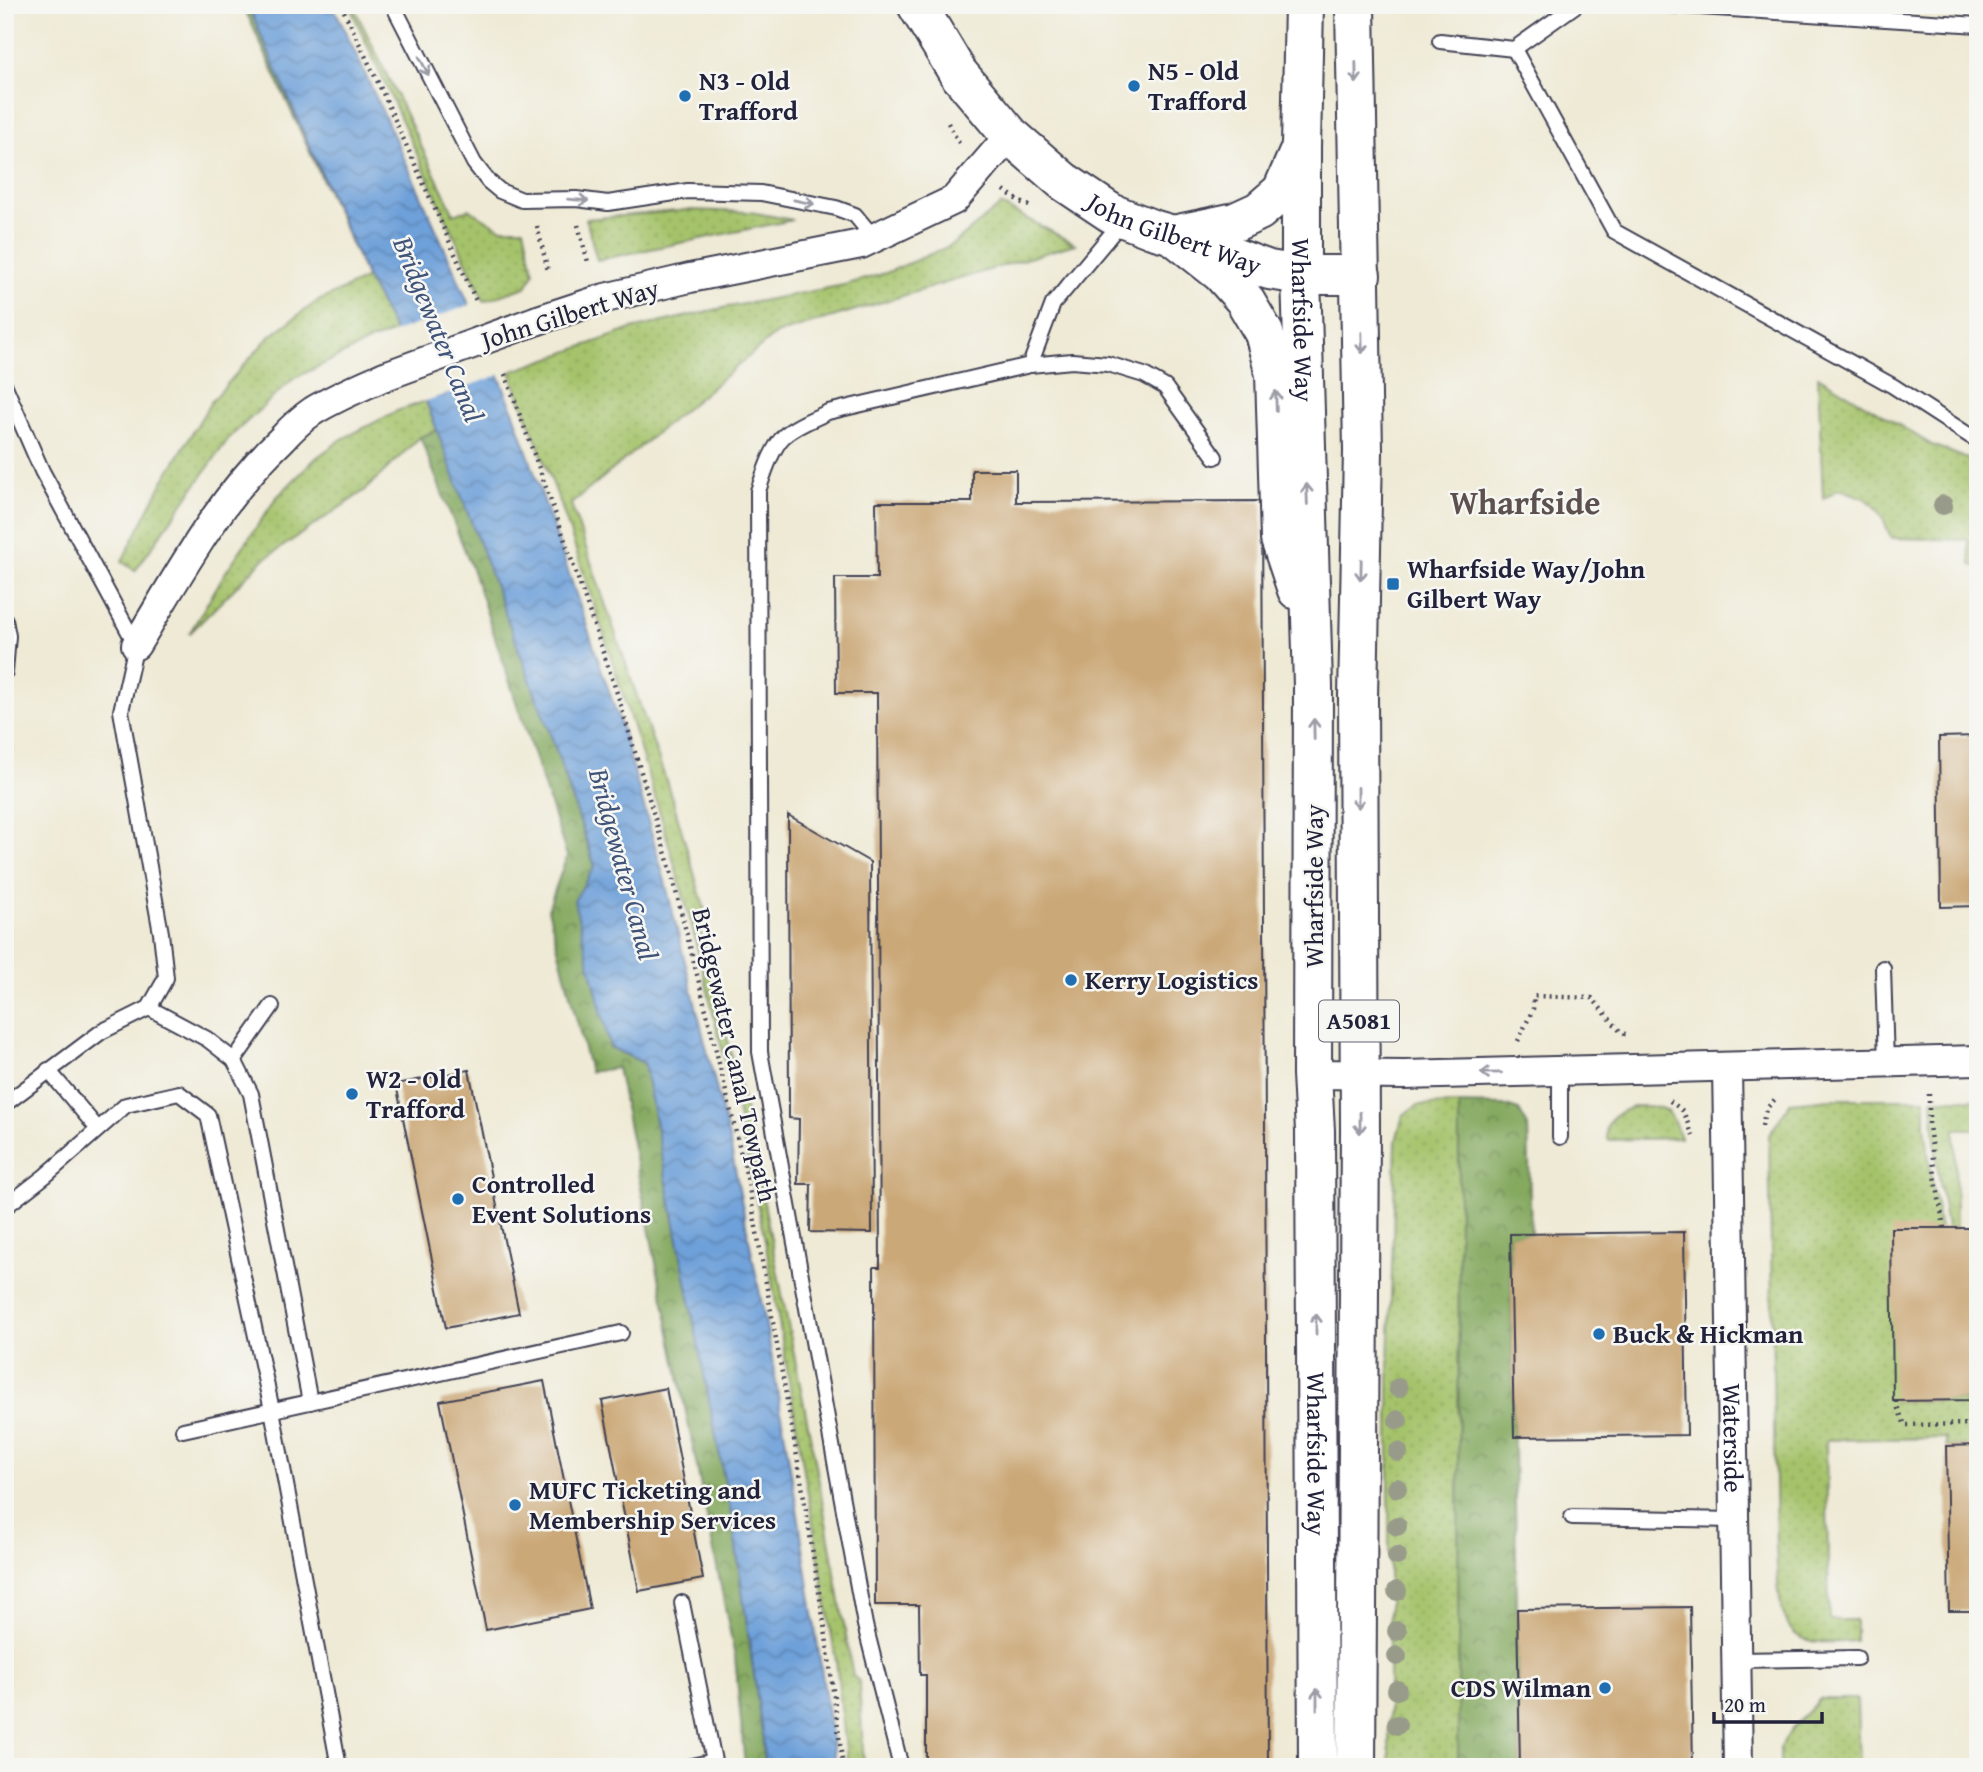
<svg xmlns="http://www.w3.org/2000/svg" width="1983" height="1772" font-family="'Gentium Book Plus',serif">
<defs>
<pattern id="grass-dots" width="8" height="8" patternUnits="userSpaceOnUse" patternTransform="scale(1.75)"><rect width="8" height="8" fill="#a5c36b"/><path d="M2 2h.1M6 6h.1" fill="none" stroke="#8ea75e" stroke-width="1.8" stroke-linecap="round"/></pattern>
<pattern id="forest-crowns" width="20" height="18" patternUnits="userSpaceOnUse" patternTransform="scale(1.75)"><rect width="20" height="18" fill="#84a95f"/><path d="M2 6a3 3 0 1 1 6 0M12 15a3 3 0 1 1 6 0" fill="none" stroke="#6c8950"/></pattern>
<pattern id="water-waves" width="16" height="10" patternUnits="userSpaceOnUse" patternTransform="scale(1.75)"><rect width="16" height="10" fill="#6ea0d9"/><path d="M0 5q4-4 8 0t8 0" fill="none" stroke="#5a82b1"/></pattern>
</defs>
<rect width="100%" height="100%" fill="#f6f6f2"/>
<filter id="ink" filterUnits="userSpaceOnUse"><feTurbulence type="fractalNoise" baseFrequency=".0143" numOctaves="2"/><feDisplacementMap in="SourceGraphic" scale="14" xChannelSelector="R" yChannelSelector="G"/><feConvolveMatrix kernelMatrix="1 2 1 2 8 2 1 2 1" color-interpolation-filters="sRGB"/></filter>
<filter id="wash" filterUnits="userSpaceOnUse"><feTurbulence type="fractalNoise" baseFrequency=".00686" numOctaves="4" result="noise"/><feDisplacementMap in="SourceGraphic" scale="28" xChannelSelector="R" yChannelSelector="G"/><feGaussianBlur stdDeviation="1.57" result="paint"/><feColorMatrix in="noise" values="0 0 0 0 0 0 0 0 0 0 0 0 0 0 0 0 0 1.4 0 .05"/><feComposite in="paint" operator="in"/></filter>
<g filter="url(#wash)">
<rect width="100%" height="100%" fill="#efead5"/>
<!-- grass -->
<g fill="url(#grass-dots)" stroke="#647253" stroke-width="2">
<polygon points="349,5 353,5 454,214 469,209 500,228 524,228 534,273 526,287 484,301"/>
<polygon points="1001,205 1075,244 776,334 571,504 673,801 708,921 699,925 746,1113 816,1465 853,1676 859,1681 864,1767 848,1767 836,1661 790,1387 765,1240 738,1114 691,923 660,813 606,641 561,505 510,372 632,329 718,309 844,285 886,273 952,245"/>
<polygon points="689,210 750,212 793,220 597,260 586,219"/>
<polygon points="367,278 395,332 372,340 293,379 229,438 135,571 122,561 162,483 211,402 269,337 316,302"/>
<path d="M1818,376l114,69 46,18v103l-7,-1 -3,-25 -77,-2c-14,-35 -15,-37 -52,-49l-16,10z"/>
<polygon points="426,401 437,430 420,437 364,491 263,560 189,634 225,573 277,497 316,458 342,439 397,411"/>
<path d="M1831,1099h94v26l6,50 9,53 -46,173 84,-1v45l-32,1v-8l-120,2 3,180h27v21c-17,1 -38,4 -54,-3 -27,-11 -24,-66 -26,-91l-7,-412 21,-32z"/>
<path d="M1933,1099h45v30h-23l1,99h-9c-7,-43 -14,-85 -14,-129z"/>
<polygon points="1459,1104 1458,1767 1389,1767 1389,1364 1396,1141 1403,1115 1418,1105"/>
<path d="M1638,1106c30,0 33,4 42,32l-72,2c-8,-20 14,-31 30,-34z"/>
<polygon points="1820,1699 1857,1699 1859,1767 1780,1767 1780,1747 1793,1728"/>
</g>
<!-- forest -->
<g fill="url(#forest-crowns)" stroke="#53664d" stroke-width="2">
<polygon points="243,5 248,5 367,278"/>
<polygon points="437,430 554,744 595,867 610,1047 644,1063 733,1525 763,1739 764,1767 745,1767 735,1657 617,1068 590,1072 548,909 567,856 474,574 420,437"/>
<polygon points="1459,1104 1503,1105 1519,1110 1528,1126 1531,1234 1510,1235 1520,1767 1458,1767"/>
</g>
<!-- water -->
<path fill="url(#water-waves)" stroke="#48618a" stroke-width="2" d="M248,5h85c63,135 126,270 181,408l107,313 44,155 65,262 38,192 31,185 37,247h-72l-1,-28 -30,-214 -89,-462 -34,-16 -36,-146 21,-35 -41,-122 -128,-343 -31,-69 -28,-54z"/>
<!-- pier -->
<polygon fill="#efead5" points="473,304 502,374 423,402 392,333"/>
<g id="blocks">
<!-- building -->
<g fill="#cba878">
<polygon points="972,470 1016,470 1016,502 1262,501 1268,1767 926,1767 926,1675 920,1675 919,1605 875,1605 874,1267 880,1267 877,693 836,693 835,578 877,578 876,502 972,502"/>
<polygon points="1978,736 1978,906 1941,907 1939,737"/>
<polygon points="788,815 870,862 872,1233 810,1232 811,1184 798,1184 799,1119 789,1118"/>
<polygon points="469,1070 519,1313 446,1328 396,1084"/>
<polygon points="1891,1228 1978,1228 1978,1400 1893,1401"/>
<polygon points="1684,1232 1687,1435 1514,1437 1510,1234"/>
<polygon points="544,1381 590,1609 486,1630 440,1401"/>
<polygon points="666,1388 703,1579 639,1591 602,1401"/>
<polygon points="1978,1445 1978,1611 1949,1611 1946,1446"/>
<polygon points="1690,1607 1693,1767 1520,1767 1517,1609"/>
</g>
</g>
</g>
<g filter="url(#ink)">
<use href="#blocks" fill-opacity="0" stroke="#414052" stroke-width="2"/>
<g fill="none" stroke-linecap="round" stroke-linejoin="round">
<defs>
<g id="lane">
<polyline points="393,5 474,163 488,181 500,191 522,200 576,199 608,203 688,191 761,193 836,208 855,215 874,238"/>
<polyline points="1670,5 1978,25"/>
<polyline points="1440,41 1514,49 1576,5"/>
<polyline points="1514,49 1614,231 1893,386 1970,436 1978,439"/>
<polyline points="1030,365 1053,304 1124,219"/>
<polyline points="5,386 42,471 136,645 121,711 161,933 166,978 149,1008 101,1032 5,1104"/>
<polyline points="5,620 8,636 5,672"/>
<polyline points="1883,968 1886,1063"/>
<polyline points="149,1008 207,1039 234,1060 251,1094 310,1402"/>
<polyline points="234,1060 272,1006"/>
<polyline points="48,1070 97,1128"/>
<polyline points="1560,1071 1560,1137"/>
<polyline points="5,1207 45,1176 126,1105 179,1093 208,1115 272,1410 339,1767"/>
<polyline points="183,1430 621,1333"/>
<polyline points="1572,1517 1735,1520"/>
<polyline points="682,1603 714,1761 687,1767"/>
<polyline points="1736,1660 1857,1658"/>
<path d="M901,1767l-36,-142 -105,-573 -2,-561c6,-17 13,-42 26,-55 12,-11 30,-17 44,-24l202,-47 42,-4 36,3 36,11 21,12 50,70"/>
</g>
<g id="street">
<polyline points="538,320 605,298 690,278 861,244 954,200 1010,135"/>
<path d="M136,645c43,-71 84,-148 145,-205 9,-10 20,-21 32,-29 23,-14 47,-24 72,-35"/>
<path id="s1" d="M1727,1067l11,700"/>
<polyline points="1312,1074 1404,1075 1978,1060"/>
</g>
<g id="secondary">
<path id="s2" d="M917,5l41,68 52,62 53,46 48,32 41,16 21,6 96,35 32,5h60"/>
</g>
<g id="highway">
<path id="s3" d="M1304,5l-3,142v128l12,411 -1,388 3,57 3,636"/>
<polyline points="1355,5 1363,451 1358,697 1360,1130 1356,1767"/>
<polyline points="1173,235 1221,273 1244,299 1264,333 1275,374 1280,539 1297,590"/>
<polyline points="1173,235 1235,222 1259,211 1282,191 1299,152"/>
</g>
</defs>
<!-- lane casing -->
<use href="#lane" stroke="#414052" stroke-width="18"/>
<!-- street casing -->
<use href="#street" stroke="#414052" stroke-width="32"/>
<!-- secondary casing -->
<use href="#secondary" stroke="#414052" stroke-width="42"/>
<!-- highway casing -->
<use href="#highway" stroke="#414052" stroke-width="42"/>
<!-- path -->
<g stroke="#414052" stroke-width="4.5" stroke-dasharray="2 5" stroke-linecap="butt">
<polyline points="341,5 382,91 477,303"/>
<polyline points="948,123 959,143"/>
<polyline points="1004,190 1020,202 1032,207"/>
<polyline points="578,225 588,262"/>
<polyline points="537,226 548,271"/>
<polyline points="505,374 561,529 618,696 670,868 708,1018 748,1182 801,1479 826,1636 843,1767"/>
<polyline points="1518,1041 1533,1009 1534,996 1592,998 1620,1031 1625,1034 1629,1034"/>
<polyline points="1929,1094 1929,1125 1935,1175 1944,1228"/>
<polyline points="1670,1101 1683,1111 1693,1136"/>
<polyline points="1762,1126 1766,1109 1777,1097"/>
<polyline points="1896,1401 1896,1404 1905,1425 1978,1424"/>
</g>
<!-- lane -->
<use href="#lane" stroke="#fff" stroke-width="14"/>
<!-- street -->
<use href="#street" stroke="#fff" stroke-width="28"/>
<!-- secondary -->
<use href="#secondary" stroke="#fff" stroke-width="38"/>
<!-- highway -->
<use href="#highway" stroke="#fff" stroke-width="38"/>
<defs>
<polyline id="street-bridge" points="385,376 538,320"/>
</defs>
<!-- street-bridge casing -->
<use href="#street-bridge" stroke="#414052" stroke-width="32" stroke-linecap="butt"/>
<!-- street-bridge -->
<use href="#street-bridge" stroke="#fff" stroke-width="28"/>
</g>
<!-- trees -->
<g fill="#989b8a">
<circle cx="1943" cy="505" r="10"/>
<circle cx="1398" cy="1388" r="10"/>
<circle cx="1398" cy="1420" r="10"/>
<circle cx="1398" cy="1452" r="10"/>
<circle cx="1397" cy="1488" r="10"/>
<circle cx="1397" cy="1526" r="10"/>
<circle cx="1397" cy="1556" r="10"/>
<circle cx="1397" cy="1591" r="10"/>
<circle cx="1397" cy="1631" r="10"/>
<circle cx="1397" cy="1656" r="10"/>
<circle cx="1397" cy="1690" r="10"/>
<circle cx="1397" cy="1725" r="10"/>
</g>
<!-- one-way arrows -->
<defs><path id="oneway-shaft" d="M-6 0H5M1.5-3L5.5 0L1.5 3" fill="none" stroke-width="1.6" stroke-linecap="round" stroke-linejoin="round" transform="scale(1.75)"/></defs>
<g stroke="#9c9ca7">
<use href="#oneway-shaft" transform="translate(424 66) rotate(63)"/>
<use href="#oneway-shaft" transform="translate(1356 73) rotate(89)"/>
<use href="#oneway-shaft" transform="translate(578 200) rotate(5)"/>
<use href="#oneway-shaft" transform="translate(804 202) rotate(12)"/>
<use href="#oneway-shaft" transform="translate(1362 343) rotate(89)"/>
<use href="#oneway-shaft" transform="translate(1276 401) rotate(-92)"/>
<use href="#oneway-shaft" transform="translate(1307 494) rotate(-92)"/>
<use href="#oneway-shaft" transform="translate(1361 570) rotate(91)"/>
<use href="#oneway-shaft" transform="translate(1314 729) rotate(-91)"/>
<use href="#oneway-shaft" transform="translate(1358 798) rotate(90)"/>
<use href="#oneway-shaft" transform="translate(1491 1073) rotate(179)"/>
<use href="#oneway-shaft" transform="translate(1360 1123) rotate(90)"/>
<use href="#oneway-shaft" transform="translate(1316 1324) rotate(-90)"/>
<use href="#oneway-shaft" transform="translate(1317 1699) rotate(-90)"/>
</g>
</g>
<!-- markers -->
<g fill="#1f6fb2" stroke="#f6f6f2" stroke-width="2.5">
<circle cx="1134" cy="86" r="7"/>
<circle cx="685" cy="96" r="7"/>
<rect x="1386" y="577" width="14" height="14" rx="3.5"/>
<circle cx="1071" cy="980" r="7"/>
<circle cx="352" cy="1094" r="7"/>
<circle cx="458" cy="1199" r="7"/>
<circle cx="1599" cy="1334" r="7"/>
<circle cx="515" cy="1505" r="7"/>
<circle cx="1605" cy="1688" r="7"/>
</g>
<g text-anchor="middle" stroke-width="5" stroke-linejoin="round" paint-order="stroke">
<!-- shield labels -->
<rect fill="#f6f6f2" stroke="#626272" stroke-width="2" x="1319" y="1000.5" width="80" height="41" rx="5"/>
<g font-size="24" font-weight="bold" fill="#22223b">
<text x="1359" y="1029">A5081</text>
</g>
<!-- poi labels -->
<g font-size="26" font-weight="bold" fill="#22223b" stroke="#f6f6f2" text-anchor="start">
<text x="1148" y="80">N5 - Old<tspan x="1148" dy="30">Trafford</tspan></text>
<text x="699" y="90">N3 - Old<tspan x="699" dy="30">Trafford</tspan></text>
<text x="1407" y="578">Wharfside Way/John<tspan x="1407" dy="30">Gilbert Way</tspan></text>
<text x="1085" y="989">Kerry Logistics</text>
<text x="366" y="1088">W2 - Old<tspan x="366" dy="30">Trafford</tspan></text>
<text x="472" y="1193">Controlled<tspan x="472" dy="30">Event Solutions</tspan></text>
<text x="1613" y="1343">Buck &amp; Hickman</text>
<text x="529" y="1499">MUFC Ticketing and<tspan x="529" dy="30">Membership Services</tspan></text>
<text x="1591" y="1697" text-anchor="end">CDS Wilman</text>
</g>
<!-- street labels -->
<g font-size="26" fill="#22223b" stroke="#f6f6f2">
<text dy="9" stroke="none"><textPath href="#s2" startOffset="355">John Gilbert Way</textPath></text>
<text transform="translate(570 314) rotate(-17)" y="9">John Gilbert Way</text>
<text dy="9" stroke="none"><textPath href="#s3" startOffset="315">Wharfside Way</textPath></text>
<text transform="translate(1314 886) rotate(-90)" y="9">Wharfside Way</text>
<text transform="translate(735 1055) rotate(77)" y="9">Bridgewater Canal Towpath</text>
<text dy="9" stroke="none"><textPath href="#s1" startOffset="371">Waterside</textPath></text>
<text dy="9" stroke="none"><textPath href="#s3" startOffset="1449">Wharfside Way</textPath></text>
</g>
<!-- water labels -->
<g font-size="28" font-style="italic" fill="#40547a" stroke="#f6f6f2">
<text transform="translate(439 329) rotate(68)" y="10">Bridgewater Canal</text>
<text transform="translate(624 864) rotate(75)" y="10">Bridgewater Canal</text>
</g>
<!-- district labels -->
<g font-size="33" font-weight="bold" fill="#5d5150" stroke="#f6f6f2">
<text x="1525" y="514">Wharfside</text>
</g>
</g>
<!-- margin -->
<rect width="1983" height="1772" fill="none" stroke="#f6f6f2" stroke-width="28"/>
<!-- scale -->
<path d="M1714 1712v10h108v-10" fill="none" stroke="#22223b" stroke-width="3.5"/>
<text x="1724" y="1712" font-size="21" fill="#22223b" stroke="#f6f6f2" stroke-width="5" paint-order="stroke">20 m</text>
</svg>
